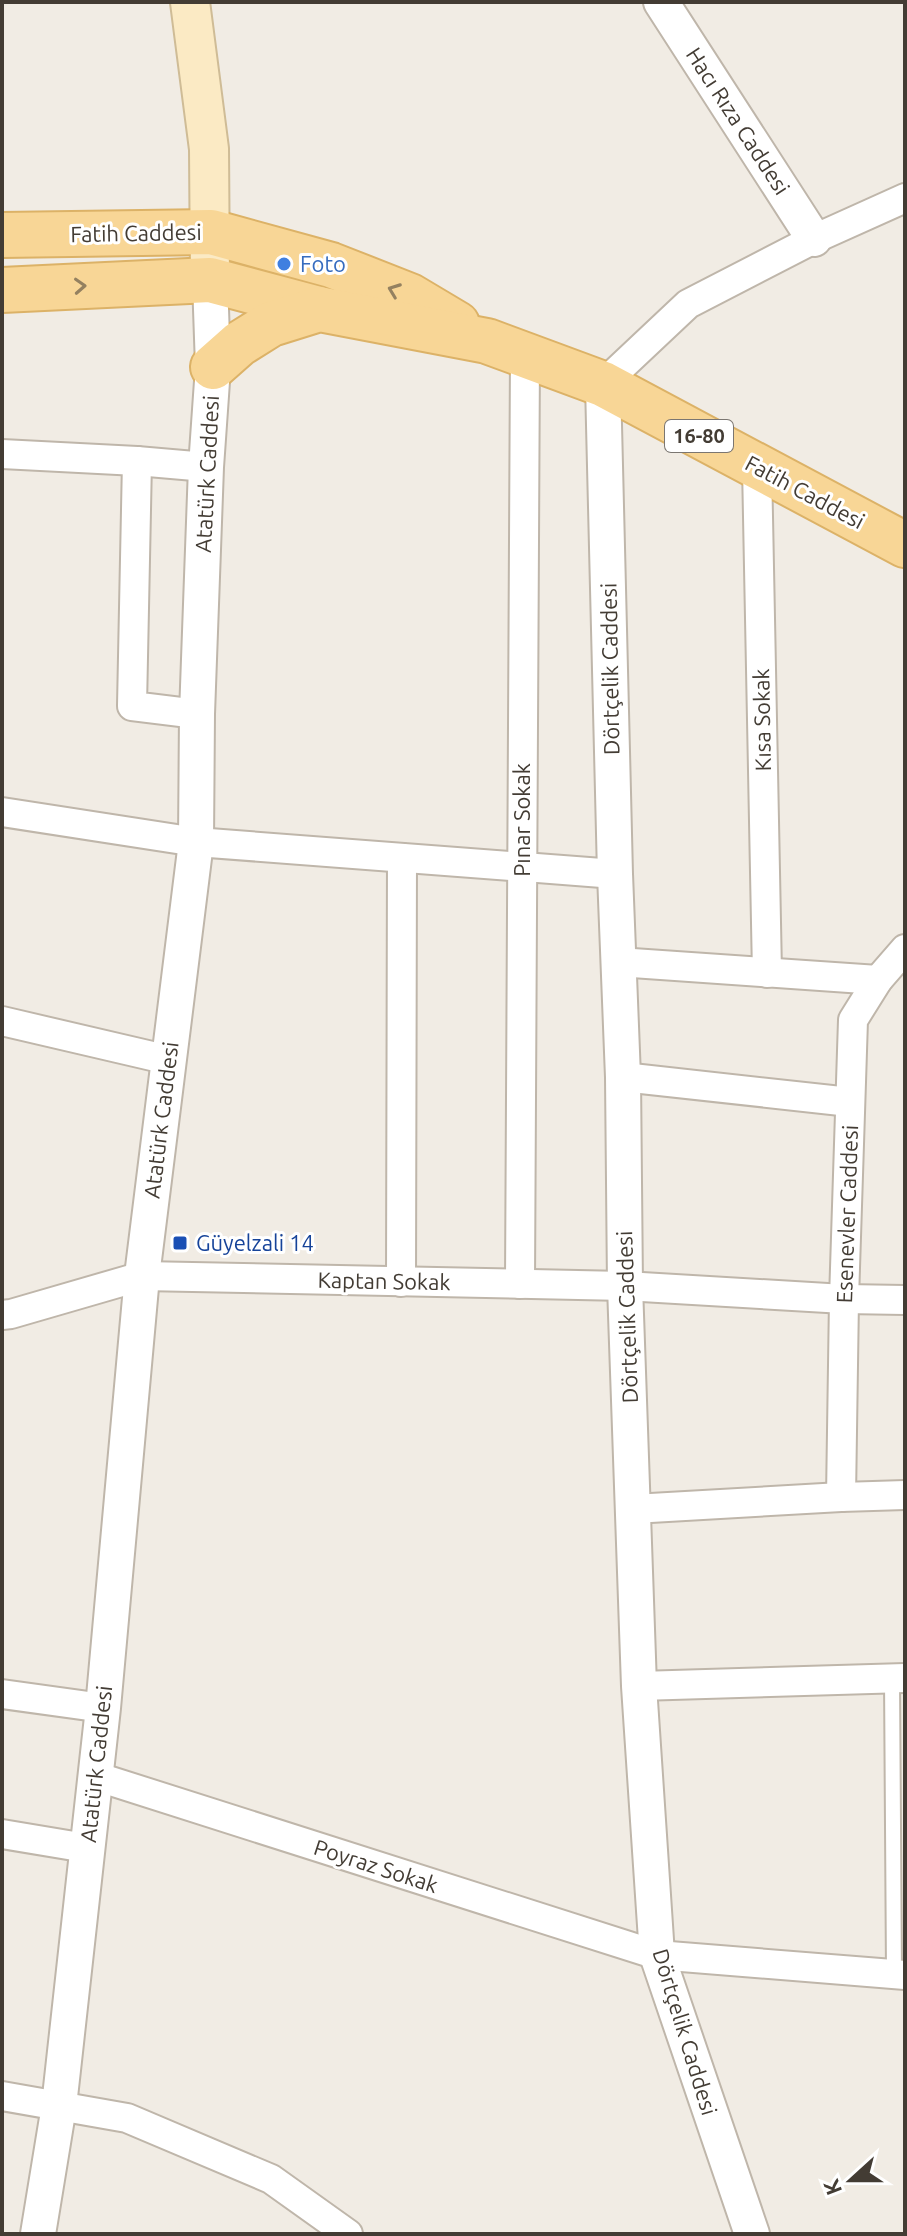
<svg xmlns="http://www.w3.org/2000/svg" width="907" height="2236" font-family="Ubuntu,sans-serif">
<rect width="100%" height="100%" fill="#f1ece4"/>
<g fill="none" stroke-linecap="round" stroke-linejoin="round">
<defs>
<polyline id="service" points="892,1678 894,1974"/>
<g id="minor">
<polyline points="603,384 688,304 814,239 905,198"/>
<polyline points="2,454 137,461 206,467"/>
<polyline points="137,461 132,706 197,714"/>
<polyline points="757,466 767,973"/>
<polyline points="2,812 196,842 615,874"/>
<polyline points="618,962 878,980"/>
<polyline points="2,1021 169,1060"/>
<polyline points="623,1077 850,1102"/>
<polyline points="401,1282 402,858"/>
<polyline points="520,1284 525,355"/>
<polyline points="2,1315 11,1314 142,1276 625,1286 844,1299 905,1300"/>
<polyline points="841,1497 844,1299 853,1020 878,980 905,949"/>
<polyline points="633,1509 841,1497 905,1495"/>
<polyline points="639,1686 905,1678"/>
<polyline points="2,1694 103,1708"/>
<polyline points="95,1776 657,1955 905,1975"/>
<polyline points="2,1834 86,1848"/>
<polyline points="2,2096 127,2118 271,2179 348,2234"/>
</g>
<g id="tertiary">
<polyline points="661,2 814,239"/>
<polyline points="603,384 615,874 623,1077 625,1286 639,1686 657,1955 752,2234"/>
<polyline points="38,2234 59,2106 103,1708 142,1276 196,842 197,714 206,467 213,367 210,280"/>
</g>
<polyline id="secondary" points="190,2 209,149 210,280"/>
<g id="primary">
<polyline points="2,235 211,232 331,265 410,296 457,324"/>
<polyline points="2,290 210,280 319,309"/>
<polyline points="213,367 239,344 271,324 319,309 487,341 603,384 905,545"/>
</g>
</defs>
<!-- service casing -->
<use href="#service" stroke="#bfb6aa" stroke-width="18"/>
<!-- minor casing -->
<use href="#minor" stroke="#bfb6aa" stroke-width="32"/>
<!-- tertiary casing -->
<use href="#tertiary" stroke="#bfb6aa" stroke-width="38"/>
<!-- secondary casing -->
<use href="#secondary" stroke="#cfbc96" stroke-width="42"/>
<!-- primary casing -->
<use href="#primary" stroke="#dcb267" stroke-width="48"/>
<!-- service -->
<use href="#service" stroke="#fff" stroke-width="14"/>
<!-- minor -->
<use href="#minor" stroke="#fff" stroke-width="28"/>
<!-- tertiary -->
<use href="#tertiary" stroke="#fff" stroke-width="34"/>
<!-- secondary -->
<use href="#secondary" stroke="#fbeac4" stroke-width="38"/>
<!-- primary -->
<use href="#primary" stroke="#f8d696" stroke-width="44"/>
</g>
<!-- one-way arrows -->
<defs><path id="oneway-chevron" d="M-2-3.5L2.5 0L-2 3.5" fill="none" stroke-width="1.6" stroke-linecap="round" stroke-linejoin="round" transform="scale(2)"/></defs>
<g stroke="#948160">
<use href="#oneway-chevron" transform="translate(80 286) rotate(-3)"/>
<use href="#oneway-chevron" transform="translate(394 290) rotate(-159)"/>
</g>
<!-- markers -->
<circle fill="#3f7fe0" stroke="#fff" stroke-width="3" cx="284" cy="264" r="8"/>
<rect fill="#1a4fb4" stroke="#fff" stroke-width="3" x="172" y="1235" width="16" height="16" rx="4"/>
<g text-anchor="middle" stroke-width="6" stroke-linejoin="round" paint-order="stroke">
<!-- shield labels -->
<rect fill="#fff" stroke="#7b7671" stroke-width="2" x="665" y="420" width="68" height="32" rx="6"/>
<g font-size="20" font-weight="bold" fill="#433c34">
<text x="699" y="443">16-80</text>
</g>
<!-- street labels -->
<g font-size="22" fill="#433c34" stroke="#fff">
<text transform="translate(738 121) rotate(57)" y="8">Hacı Rıza Caddesi</text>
<text transform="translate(136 233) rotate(-1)" y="8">Fatih Caddesi</text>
<text transform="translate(207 474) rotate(-87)" y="8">Atatürk Caddesi</text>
<text transform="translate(805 492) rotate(28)" y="8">Fatih Caddesi</text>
<text transform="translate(610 669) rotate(-91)" y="8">Dörtçelik Caddesi</text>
<text transform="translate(762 720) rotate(-91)" y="8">Kısa Sokak</text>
<text transform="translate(522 820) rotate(-90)" y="8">Pınar Sokak</text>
<text transform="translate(161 1120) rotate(-83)" y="8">Atatürk Caddesi</text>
<text transform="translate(847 1214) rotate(-88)" y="8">Esenevler Caddesi</text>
<text transform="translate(384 1281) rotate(1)" y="8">Kaptan Sokak</text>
<text transform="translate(627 1317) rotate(-92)" y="8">Dörtçelik Caddesi</text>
<text transform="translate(96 1764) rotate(-84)" y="8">Atatürk Caddesi</text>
<text transform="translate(376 1866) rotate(18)" y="8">Poyraz Sokak</text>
<text transform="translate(685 2032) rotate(73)" y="8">Dörtçelik Caddesi</text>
</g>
<!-- shop labels -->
<g font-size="22" fill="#366cbe" stroke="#fff" text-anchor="start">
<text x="300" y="272">Foto</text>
</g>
<!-- transit labels -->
<g font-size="22" fill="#164399" stroke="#fff" text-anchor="start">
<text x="196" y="1251">Güyelzali 14</text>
</g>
</g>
<!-- border -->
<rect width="907" height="2236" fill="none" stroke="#433c34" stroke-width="8"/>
<!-- north arrow -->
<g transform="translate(851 2180) rotate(249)" stroke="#ffffff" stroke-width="6" paint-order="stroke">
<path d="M0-6L14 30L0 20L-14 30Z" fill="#433c34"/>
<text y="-12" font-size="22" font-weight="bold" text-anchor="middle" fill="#433c34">K</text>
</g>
</svg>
